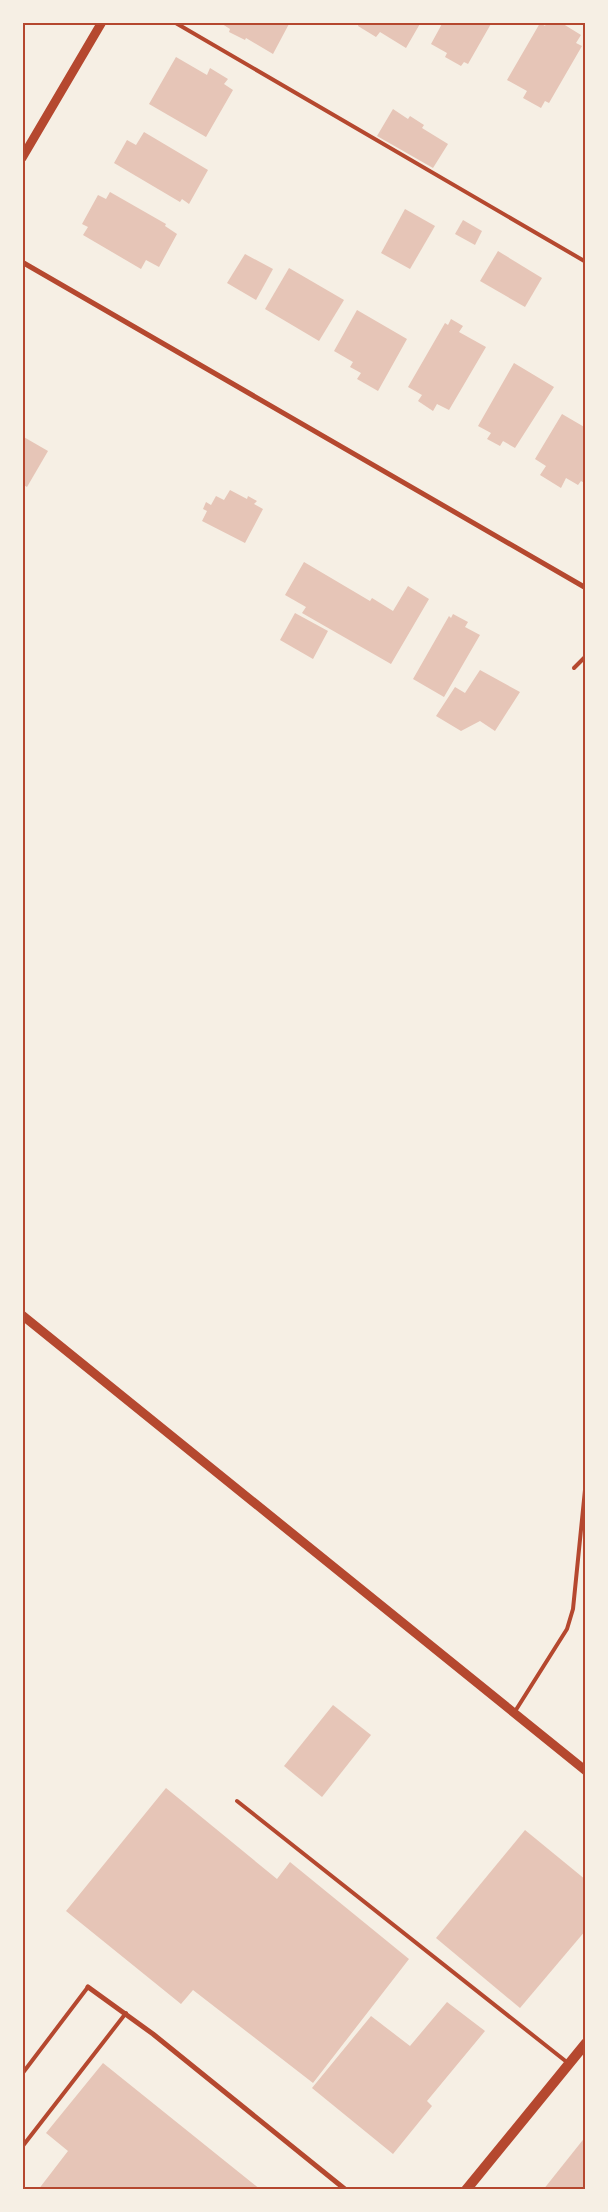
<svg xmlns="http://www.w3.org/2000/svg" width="608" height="2212" font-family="Rubik,sans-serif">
<rect width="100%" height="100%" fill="#f6efe4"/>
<!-- building -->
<g fill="#e6c5b7">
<polygon points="219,22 290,22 273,54 246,38 245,40 229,32 230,29"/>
<polygon points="359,22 421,22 406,48 380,32 376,37 358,26"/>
<polygon points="443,22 492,22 468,64 464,62 461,66 445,57 447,53 431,44"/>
<polygon points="547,22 560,22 581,35 576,43 582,46 549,103 545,101 541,108 523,98 527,91 507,80 540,23 545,26"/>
<polygon points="176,57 207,75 210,68 228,79 224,84 233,90 206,137 149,104"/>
<polygon points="393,109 408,119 410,116 424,125 422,128 448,144 433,168 377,136"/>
<polygon points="144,132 208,170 189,204 182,199 180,202 114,163 127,140 136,145"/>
<polygon points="110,192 166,224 165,226 177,234 159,267 146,260 141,269 83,235 88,227 82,224 98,195 106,199"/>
<polygon points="405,209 435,226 410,269 381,253"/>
<polygon points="463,220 482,231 475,245 455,234"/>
<polygon points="498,251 542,278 525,307 480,281"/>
<polygon points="245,254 273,269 256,300 227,283"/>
<polygon points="289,268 344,300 319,341 265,309"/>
<polygon points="357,310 407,339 378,391 357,379 361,373 350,367 353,362 334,351"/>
<polygon points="451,319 463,326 459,332 486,347 449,410 437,404 433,411 418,401 422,395 408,387 445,323 448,325"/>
<polygon points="514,363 554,387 515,448 503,441 500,446 487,439 491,433 478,426"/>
<polygon points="562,414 586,428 586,484 581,481 578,485 566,478 561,488 540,475 546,466 535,459"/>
<polygon points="22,436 48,451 27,487 22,484"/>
<polygon points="230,490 247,499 248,496 257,501 254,504 263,509 245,543 202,521 207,511 203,509 206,502 211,505 216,496 224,500"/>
<polygon points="304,562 370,601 372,598 393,611 408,586 429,599 391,664 302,613 306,607 285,595"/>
<polygon points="295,613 328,631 313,659 280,640"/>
<polygon points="453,614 468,622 465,627 480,635 444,697 413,679 449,616 451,618"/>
<polygon points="480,670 520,692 495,731 480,721 461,731 436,716 455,687 465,693"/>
<polygon points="333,1705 371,1735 322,1797 284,1766"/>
<polygon points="166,1788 277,1879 290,1862 409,1959 313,2083 193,1990 181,2004 66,1911"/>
<polygon points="525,1830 586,1880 586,1930 520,2008 436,1938"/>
<polygon points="447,2002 485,2031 427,2101 432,2106 393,2154 312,2088 371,2016 410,2046"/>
<polygon points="103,2063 261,2190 38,2190 68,2151 46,2133"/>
<polygon points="586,2136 586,2190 543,2190"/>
</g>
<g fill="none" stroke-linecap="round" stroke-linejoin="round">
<!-- service -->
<g stroke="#b5482f" stroke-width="4">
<polyline points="174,22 586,262"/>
<polyline points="574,668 586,656"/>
<polyline points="514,1713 567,1629 573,1609 586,1480"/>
<polyline points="237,1801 568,2063"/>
<polyline points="22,2074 88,1987"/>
<polyline points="22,2147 126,2013"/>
</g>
<!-- minor -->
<g stroke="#b5482f" stroke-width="5">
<polyline points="22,262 586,588"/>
<polyline points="88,1987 153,2034 346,2190"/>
</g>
<!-- tertiary -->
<g stroke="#b5482f" stroke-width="9">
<polyline points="22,158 102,22"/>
<polyline points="22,1315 586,1771"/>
</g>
<!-- secondary -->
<polyline stroke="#b5482f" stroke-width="10" points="466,2190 586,2043"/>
</g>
<!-- border -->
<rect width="608" height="2212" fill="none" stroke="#f6efe4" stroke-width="48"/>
<rect x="24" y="24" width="560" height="2164" fill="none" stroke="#b5482f" stroke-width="2"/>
</svg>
